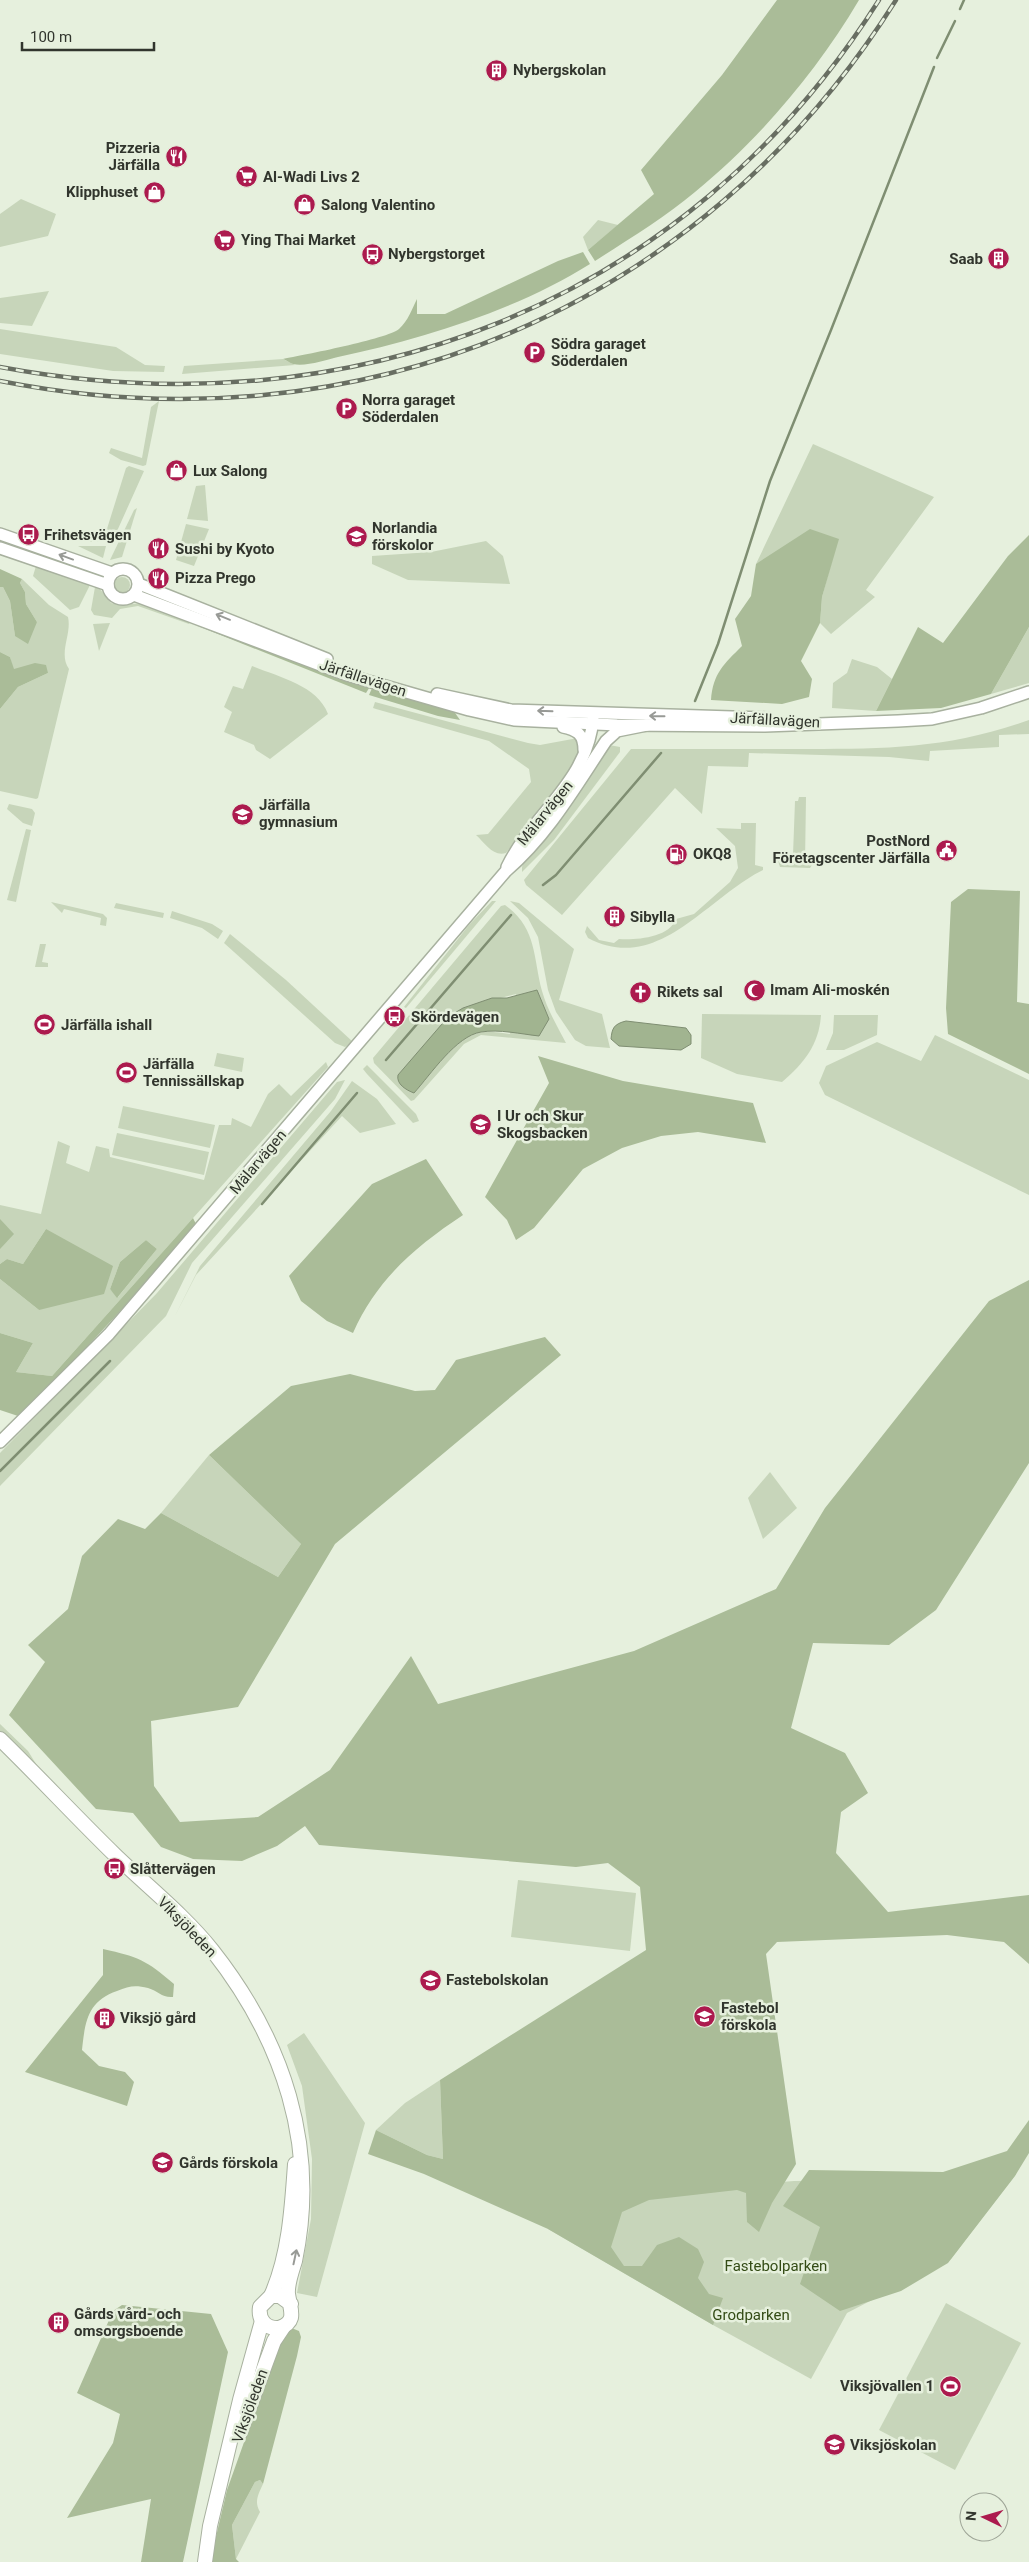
<svg xmlns="http://www.w3.org/2000/svg" width="1029" height="2562" font-family="Roboto,sans-serif">
<rect width="100%" height="100%" fill="#e6f0dd"/>
<!-- green -->
<g fill="#c7d5ba" fill-rule="evenodd">
<polygon points="21,199 56,214 48,236 0,247 0,214"/>
<polygon points="598,220 618,225 588,250 583,237"/>
<polygon points="49,291 32,326 0,323 0,298"/>
<polygon points="0,329 116,347 145,365 165,366 164,372 113,371 0,354"/>
<polygon points="283,359 295,365 182,374 184,366"/>
<polygon points="159,401 146,465 143,466 121,460 109,453 111,448 142,458 151,407"/>
<polygon points="813,444 934,497 866,590 875,597 831,634 820,623 822,597 838,539 756,564"/>
<polygon points="129,466 144,471 113,540 87,542 106,532 126,468"/>
<polygon points="205,485 208,521 187,519 196,486"/>
<polygon points="137,508 122,557 110,560 134,510"/>
<polygon points="186,524 209,529 194,566 176,560"/>
<polygon points="486,541 503,556 510,584 408,580 372,564 372,556 431,552"/>
<polygon points="78,546 106,546 103,558"/>
<polygon points="36,566 71,579 96,584 111,603 120,605 143,603 191,620 189,624 138,606 120,609 112,618 94,615 91,610 95,587 90,585 79,607 70,610 33,576"/>
<circle cx="122" cy="585" r="8"/>
<path d="M22,579l27,26 19,12c4,18 -10,36 1,52l-31,129 -2,1 -36,-8v-82l18,-22 30,-14 -35,-4 -3,-12 -10,-5v-65h3l7,14 5,35 22,-14 -11,-18 -1,-12 -5,-9z"/>
<polygon points="110,623 99,651 93,624"/>
<polygon points="1029,627 1029,683 991,694"/>
<polygon points="852,659 877,667 892,679 876,711 832,708 833,683 847,673"/>
<path d="M252,666c26,11 65,19 76,48l-58,45 -14,-9 -2,-5 -30,-13 8,-20 -8,-5 9,-21 10,3z"/>
<path d="M375,702l153,41 12,2 38,-7 2,8 -4,16 -70,91c-13,4 -21,-10 -30,-18l12,-1 43,-52 -2,-13 -40,-28 -113,-32 -3,-1z"/>
<path d="M1029,720v14l-30,1v12l-69,4 -1,10 -40,-4 -140,-4 -1,14 -40,-1 -6,48 -27,-26 -113,127 -36,-30 -2,-5 107,-131c54,0 108,0 163,0 86,0 152,1 235,-29z"/>
<polygon points="609,745 620,747 620,752 554,840 522,872 522,867 525,860"/>
<polygon points="799,797 806,797 805,863 812,865 810,868 780,867 777,858 781,855 793,855 795,801 798,801"/>
<polygon points="9,804 32,809 35,813 32,826 23,823 7,809"/>
<path d="M741,823h15l-1,42 8,2v3c-57,28 -105,105 -175,68l-3,-6 2,-6 12,14 15,3 5,-4c17,1 50,-1 57,-20l18,-5 36,-32 8,-14 -3,-22 -19,-18 25,1z"/>
<polygon points="26,829 31,830 16,902 7,900"/>
<polygon points="492,901 496,901 406,1008 404,1007 469,925"/>
<polygon points="510,901 519,903 574,949 559,1000 602,1014 610,1048 586,1046 575,1040 556,1012 548,990 538,937 528,918"/>
<polygon points="51,902 103,914 107,918 106,926 100,925 101,918 64,909 62,913"/>
<polygon points="116,903 164,913 163,918 114,908"/>
<path d="M505,905c32,23 28,52 37,86 5,18 15,35 24,52l-85,-8 -17,9 -50,56 -3,1 -37,-38 -1,-5 128,-152zM516,994l-6,40c-9,-1 -19,-3 -27,-2 -26,2 -53,42 -69,61l-16,-18 65,-67z"/>
<polygon points="172,911 212,924 223,931 218,939 202,928 170,918"/>
<polygon points="230,934 286,980 353,1042 345,1047 335,1043 224,943"/>
<polygon points="40,944 46,944 42,962 48,963 48,967 35,967"/>
<path d="M702,1014l119,1c-2,30 -17,48 -39,67l-45,-8 -36,-16z"/>
<polygon points="834,1015 878,1015 877,1035 844,1050 826,1050 833,1033"/>
<polygon points="935,1035 1029,1080 1029,1195 825,1095 819,1083 826,1066 877,1042 921,1061"/>
<polygon points="217,1053 244,1058 242,1072 214,1066"/>
<path d="M326,1062l2,5 -276,309 -36,-4 17,-29 -33,-10v-54l39,31 7,-81 -23,35 -16,-5 -7,5v-59l41,9 17,-73 12,5 -4,17 23,9 7,-26 13,3 1,8 94,23 15,-55h12l1,-7 19,9 17,-33 11,-10 12,12zM146,1240l11,9 -39,48 -8,-8 10,-27z"/>
<polygon points="367,1065 416,1114 419,1121 413,1123 367,1074 363,1069"/>
<polygon points="345,1080 335,1099 192,1263 166,1316 0,1486 0,1453 157,1293 337,1082"/>
<polygon points="352,1081 377,1099 396,1124 360,1133 342,1116 196,1275 175,1316 200,1266 331,1111"/>
<polygon points="123,1106 215,1125 210,1148 118,1128"/>
<polygon points="117,1133 209,1152 204,1175 112,1155"/>
<polygon points="209,1455 301,1544 278,1577 161,1513"/>
<polygon points="770,1472 797,1508 763,1539 748,1498"/>
<polygon points="0,1724 28,1751 41,1772 0,1734"/>
<polygon points="518,1880 636,1893 630,1951 511,1937"/>
<polygon points="304,2033 365,2123 317,2297 297,2293 311,2219 312,2159 302,2086 287,2045"/>
<polygon points="440,2080 443,2159 427,2155 376,2130 405,2103"/>
<polygon points="1016,2174 951,2259 847,2313 811,2379 713,2325 548,2229 599,2196 794,2181 943,2179"/>
<polygon points="946,2303 1021,2343 955,2470 879,2430"/>
<path d="M260,2480l3,4c-5,11 -9,18 -3,28l-24,47 -4,-34 23,-43z"/>
</g>
<!-- forest -->
<g fill="#aabc98">
<path d="M777,0h82c-42,71 -100,140 -164,192 -31,26 -66,47 -100,69l-7,-11 66,-56 -13,-24 81,-95z"/>
<path d="M583,252l7,12c-73,46 -168,75 -252,93 -12,3 -33,10 -45,7 -3,-1 -7,-4 -10,-5 20,-4 104,-20 116,-30 9,-8 13,-20 18,-30v15h28l113,-53z"/>
<path d="M810,529l29,10 -17,58 -2,26 -19,38 11,18 -3,18 -27,7 -71,-4c2,-27 13,-36 31,-54l-7,-27 16,-23 5,-32z"/>
<polygon points="1029,535 1029,627 991,694 941,708 876,711 918,627 943,643 1008,556"/>
<polygon points="0,569 22,579 20,583 25,592 26,604 37,622 28,644 15,636 10,601 3,587 0,587"/>
<polygon points="200,621 371,685 366,693 198,626"/>
<polygon points="0,652 10,657 14,669 35,663 46,665 48,673 18,687 0,709"/>
<polygon points="373,686 453,710 460,720 438,716 369,695"/>
<polygon points="968,889 1020,891 1017,1002 1029,1004 1029,1074 948,1034 946,1008 951,902"/>
<polygon points="538,1056 623,1081 753,1103 766,1143 698,1132 661,1136 622,1148 583,1169 534,1228 516,1240 507,1220 485,1197 549,1083"/>
<path d="M426,1159l37,56c-48,32 -86,64 -110,118l-26,-12 -26,-20 -12,-25 83,-92z"/>
<polygon points="193,1218 196,1224 187,1239 59,1377 18,1416 0,1410 0,1333 33,1343 16,1372 52,1376"/>
<polygon points="0,1219 14,1234 0,1249"/>
<polygon points="46,1229 113,1266 104,1294 39,1310 0,1279 0,1264 7,1259 23,1264"/>
<polygon points="146,1240 157,1249 117,1298 110,1289 120,1262"/>
<polygon points="1029,1280 1029,1463 936,1610 889,1645 813,1643 791,1728 845,1753 868,1793 841,1812 836,1853 888,1912 1029,1895 1029,1964 1004,1942 947,1935 777,1942 766,1954 796,2164 772,2203 759,2232 747,2222 746,2193 737,2190 649,2200 622,2212 611,2247 624,2266 642,2266 657,2245 679,2237 698,2249 704,2262 698,2278 709,2294 723,2298 713,2325 548,2229 424,2174 368,2154 376,2130 427,2155 443,2159 440,2080 646,1950 640,1887 608,1863 576,1867 319,1845 305,1826 277,1846 242,1861 193,1859 161,1847 133,1813 96,1809 9,1715 45,1662 28,1645 68,1609 82,1556 118,1519 145,1529 161,1513 278,1577 301,1544 209,1455 291,1386 350,1374 415,1391 435,1390 456,1360 545,1337 561,1355 335,1544 238,1707 151,1721 154,1786 180,1822 258,1817 330,1770 411,1656 438,1704 634,1651 776,1589 825,1508 989,1301"/>
<path d="M103,1949c36,8 43,11 71,35l-1,13c-11,1 -15,-6 -25,-9 -13,-3 -19,-2 -31,3 -29,10 -32,30 -35,59l17,16 26,6 9,10 -7,24 -102,-34 78,-97z"/>
<polygon points="1029,2120 1029,2153 1015,2176 948,2263 901,2291 840,2311 800,2284 820,2227 783,2206 809,2170 943,2172 1007,2151"/>
<polygon points="122,2305 211,2314 228,2352 183,2562 141,2562 151,2499 67,2518 113,2443 120,2414 77,2393 113,2311"/>
<polygon points="287,2329 294,2329 299,2331 301,2337 297,2356 263,2484 260,2480 255,2482 232,2525 236,2559 239,2562 210,2562 227,2490 280,2341"/>
</g>
<!-- water -->
<g fill="#a1b490" stroke="#7f8e72">
<path d="M537,990l12,29 -10,17c-18,-2 -40,-7 -58,-4 -25,4 -50,42 -67,61 -8,-3 -18,-9 -16,-18l50,-58 15,-9 29,-10h15z"/>
<path d="M626,1021l60,7 5,7v9l-10,6 -62,-4 -8,-7c1,-11 3,-15 15,-18z"/>
</g>
<g fill="none" stroke-linecap="round" stroke-linejoin="round">
<!-- stream -->
<g stroke="#7f8e72" stroke-width="2.5">
<polyline points="960,9 964,0"/>
<polyline points="937,58 955,21"/>
<polyline points="695,701 718,644 770,481 831,330 934,67"/>
<polyline points="543,885 556,875 661,753"/>
<polyline points="386,1060 511,915"/>
<polyline points="262,1204 357,1093"/>
<polyline points="0,1471 110,1361"/>
</g>
<defs>
<g id="minor">
<polyline points="0,534 112,573"/>
<polyline points="0,548 108,585"/>
<circle cx="123" cy="584" r="15"/>
<polyline points="139,584 327,659"/>
<polyline points="134,595 347,675 469,710 514,720 617,725 765,726 898,721 932,719 981,708 1029,692"/>
<polyline points="437,694 511,710 767,718"/>
<path d="M563,727c14,3 21,7 21,23"/>
<path d="M507,867c26,-54 80,-84 86,-148"/>
<path d="M0,1442l109,-108 397,-463c42,-36 70,-85 100,-130l11,-10 30,-6"/>
</g>
<g id="major">
<path d="M0,1739c39,38 76,78 115,116 32,31 69,60 97,95 71,90 107,196 83,311 -3,10 -8,23 -7,33 2,15 10,28 -9,34 -13,1 -21,-8 -19,-21l11,-11h9l11,8"/>
<path d="M271,2296c18,-40 21,-88 24,-132"/>
<polyline points="240,2433 274,2341 284,2326"/>
<polyline points="205,2562 210,2526 240,2400 262,2321"/>
</g>
</defs>
<!-- minor casing -->
<use href="#minor" stroke="#a8b19f" stroke-width="14"/>
<!-- major casing -->
<use href="#major" stroke="#a8b19f" stroke-width="16"/>
<!-- minor -->
<use href="#minor" stroke="#fff" stroke-width="11"/>
<!-- major -->
<use href="#major" stroke="#fff" stroke-width="14"/>
<defs>
<g id="rail">
<path d="M0,367c351,66 686,-62 879,-367"/>
<path d="M0,381c358,71 701,-71 896,-381"/>
</g>
</defs>
<!-- rail casing -->
<use href="#rail" stroke="#686e62" stroke-width="4.5"/>
<!-- rail -->
<use href="#rail" stroke="#e6f0dd" stroke-width="2.5" stroke-dasharray="8" stroke-linecap="butt"/>
</g>
<!-- one-way arrows -->
<defs><path id="oneway-shaft" d="M-6 0H5M1.5-3L5.5 0L1.5 3" fill="none" stroke-width="1.6" stroke-linecap="round" stroke-linejoin="round" transform="scale(1.25)"/></defs>
<g stroke="#989a96">
<use href="#oneway-shaft" transform="translate(66 557) rotate(-160)"/>
<use href="#oneway-shaft" transform="translate(223 617) rotate(-158)"/>
<use href="#oneway-shaft" transform="translate(545 711) rotate(-178)"/>
<use href="#oneway-shaft" transform="translate(657 716) rotate(-179)"/>
<use href="#oneway-shaft" transform="translate(295 2257) rotate(-78)"/>
</g>
<!-- icons -->
<defs>
<symbol id="building-disc" viewBox="-11 -11 22 22"><circle r="9.5" fill="#ac1a4e" stroke="#e6f0dd"/><path d="M-4-6H4V6H1V3H-1V6H-4ZM-2.5-4.3h1.7v1.8h-1.7ZM.8-4.3h1.7v1.8H.8ZM-2.5-1h1.7V.8h-1.7ZM.8-1h1.7V.8H.8Z" fill="#fff"/></symbol>
<symbol id="restaurant-disc" viewBox="-11 -11 22 22"><circle r="9.5" fill="#ac1a4e" stroke="#e6f0dd"/><path d="M-5-6h1v4h1v-4h1v4h1v-4h1v5L-1.5 .5V6h-2V.5L-5-1ZM5-6V6H3V1.5H1.5Q1.5-4 5-6Z" fill="#fff"/></symbol>
<symbol id="supermarket-disc" viewBox="-11 -11 22 22"><circle r="9.5" fill="#ac1a4e" stroke="#e6f0dd"/><path d="M-6-5.5h2.5l.6 2H6L4.5 2H-2.5L-4.4-4H-6ZM-1.5 3.2a1.3 1.3 0 1 0 .1 0ZM3 3.2a1.3 1.3 0 1 0 .1 0Z" fill="#fff"/></symbol>
<symbol id="shop-disc" viewBox="-11 -11 22 22"><circle r="9.5" fill="#ac1a4e" stroke="#e6f0dd"/><path d="M-5-2.5h2.3a2.7 3.5 0 0 1 5.4 0H5L5.5 6h-11ZM-1.5-2.5h3a1.5 2.3 0 0 0-3 0Z" fill="#fff"/></symbol>
<symbol id="bus-disc" viewBox="-11 -11 22 22"><circle r="9.5" fill="#ac1a4e" stroke="#e6f0dd"/><path d="M-5-6H5V4H4V6H2V4H-2V6H-4V4H-5ZM-3.5-4V0h7V-4ZM-3.5 1.2v1.5H-2V1.2ZM2 1.2v1.5H3.5V1.2Z" fill="#fff"/></symbol>
<symbol id="parking-disc" viewBox="-11 -11 22 22"><circle r="9.5" fill="#ac1a4e" stroke="#e6f0dd"/><path d="M-3.5-5.5H1a3.5 3.5 0 0 1 0 7H-1V5.5H-3.5ZM-1-3.4V-.6H.8a1.4 1.4 0 0 0 0-2.8Z" fill="#fff"/></symbol>
<symbol id="school-disc" viewBox="-11 -11 22 22"><circle r="9.5" fill="#ac1a4e" stroke="#e6f0dd"/><path d="M0-5L7-2L0 1L-7-2ZM-4 1L0 2.5L4 1V4Q0 6-4 4Z" fill="#fff"/></symbol>
<symbol id="civic-disc" viewBox="-11 -11 22 22"><circle r="9.5" fill="#ac1a4e" stroke="#e6f0dd"/><path d="M-.6-6.5H3V-4.5H.6V-3L4-1V1h2V6H-6V1h2V-1L-.6-3ZM-1.2 2.5V6h2.4V2.5Z" fill="#fff"/></symbol>
<symbol id="fuel-disc" viewBox="-11 -11 22 22"><circle r="9.5" fill="#ac1a4e" stroke="#e6f0dd"/><path d="M-5.5-6h7V0h2V4h1.3V-2.5L3-4.5l.8-.8L6-3V5H2.5V1h-1V6h-7ZM-4.2-4.7v3.2H.2V-4.7Z" fill="#fff"/></symbol>
<symbol id="mosque-disc" viewBox="-11 -11 22 22"><circle r="9.5" fill="#ac1a4e" stroke="#e6f0dd"/><path d="M3.5-4.9A6 6 0 1 0 3.5 4.9A5 5 0 1 1 3.5-4.9Z" fill="#fff"/></symbol>
<symbol id="church-disc" viewBox="-11 -11 22 22"><circle r="9.5" fill="#ac1a4e" stroke="#e6f0dd"/><path d="M-1.2-6h2.4v3.5h3.3v2.4h-3.3V6h-2.4V-.1h-3.3v-2.4h3.3Z" fill="#fff"/></symbol>
<symbol id="stadium-disc" viewBox="-11 -11 22 22"><circle r="9.5" fill="#ac1a4e" stroke="#e6f0dd"/><path d="M0-5a6.5 5 0 1 0 0 10a6.5 5 0 1 0 0-10ZM-3.5-1.8h7v3.6h-7Z" fill="#fff"/></symbol>
</defs>
<g fill-rule="evenodd">
<use href="#building-disc" x="484" y="58" width="25" height="25"/>
<use href="#restaurant-disc" x="164" y="144" width="25" height="25"/>
<use href="#supermarket-disc" x="234" y="164" width="25" height="25"/>
<use href="#shop-disc" x="142" y="180" width="25" height="25"/>
<use href="#shop-disc" x="292" y="192" width="25" height="25"/>
<use href="#supermarket-disc" x="212" y="228" width="25" height="25"/>
<use href="#bus-disc" x="360" y="242" width="25" height="25"/>
<use href="#building-disc" x="986" y="246" width="25" height="25"/>
<use href="#parking-disc" x="522" y="340" width="25" height="25"/>
<use href="#parking-disc" x="334" y="396" width="25" height="25"/>
<use href="#shop-disc" x="164" y="458" width="25" height="25"/>
<use href="#bus-disc" x="16" y="522" width="25" height="25"/>
<use href="#school-disc" x="344" y="524" width="25" height="25"/>
<use href="#restaurant-disc" x="146" y="536" width="25" height="25"/>
<use href="#restaurant-disc" x="146" y="566" width="25" height="25"/>
<use href="#school-disc" x="230" y="802" width="25" height="25"/>
<use href="#civic-disc" x="934" y="838" width="25" height="25"/>
<use href="#fuel-disc" x="664" y="842" width="25" height="25"/>
<use href="#building-disc" x="602" y="904" width="25" height="25"/>
<use href="#mosque-disc" x="742" y="978" width="25" height="25"/>
<use href="#church-disc" x="628" y="980" width="25" height="25"/>
<use href="#bus-disc" x="382" y="1004" width="25" height="25"/>
<use href="#stadium-disc" x="32" y="1012" width="25" height="25"/>
<use href="#stadium-disc" x="114" y="1060" width="25" height="25"/>
<use href="#school-disc" x="468" y="1112" width="25" height="25"/>
<use href="#bus-disc" x="102" y="1856" width="25" height="25"/>
<use href="#school-disc" x="418" y="1968" width="25" height="25"/>
<use href="#school-disc" x="692" y="2004" width="25" height="25"/>
<use href="#building-disc" x="92" y="2006" width="25" height="25"/>
<use href="#school-disc" x="150" y="2150" width="25" height="25"/>
<use href="#building-disc" x="46" y="2310" width="25" height="25"/>
<use href="#stadium-disc" x="938" y="2374" width="25" height="25"/>
<use href="#school-disc" x="822" y="2432" width="25" height="25"/>
</g>
<g text-anchor="middle" stroke-width="5" stroke-linejoin="round" paint-order="stroke">
<!-- poi labels -->
<g font-size="15" font-weight="bold" fill="#31352d" stroke="#e6f0dd" text-anchor="start">
<text x="513" y="75">Nybergskolan</text>
<text x="160" y="153" text-anchor="end">Pizzeria<tspan x="160" dy="17">Järfälla</tspan></text>
<text x="263" y="182">Al-Wadi Livs 2</text>
<text x="138" y="197" text-anchor="end">Klipphuset</text>
<text x="321" y="210">Salong Valentino</text>
<text x="241" y="245">Ying Thai Market</text>
<text x="388" y="259">Nybergstorget</text>
<text x="983" y="264" text-anchor="end">Saab</text>
<text x="551" y="349">Södra garaget<tspan x="551" dy="17">Söderdalen</tspan></text>
<text x="362" y="405">Norra garaget<tspan x="362" dy="17">Söderdalen</tspan></text>
<text x="193" y="476">Lux Salong</text>
<text x="372" y="533">Norlandia<tspan x="372" dy="17">förskolor</tspan></text>
<text x="44" y="540">Frihetsvägen</text>
<text x="175" y="554">Sushi by Kyoto</text>
<text x="175" y="583">Pizza Prego</text>
<text x="259" y="810">Järfälla<tspan x="259" dy="17">gymnasium</tspan></text>
<text x="930" y="846" text-anchor="end">PostNord<tspan x="930" dy="17">Företagscenter Järfälla</tspan></text>
<text x="693" y="859">OKQ8</text>
<text x="630" y="922">Sibylla</text>
<text x="770" y="995">Imam Ali-moskén</text>
<text x="657" y="997">Rikets sal</text>
<text x="411" y="1022">Skördevägen</text>
<text x="61" y="1030">Järfälla ishall</text>
<text x="143" y="1069">Järfälla<tspan x="143" dy="17">Tennissällskap</tspan></text>
<text x="497" y="1121">I Ur och Skur<tspan x="497" dy="17">Skogsbacken</tspan></text>
<text x="130" y="1874">Slåttervägen</text>
<text x="446" y="1985">Fastebolskolan</text>
<text x="721" y="2013">Fastebol<tspan x="721" dy="17">förskola</tspan></text>
<text x="120" y="2023">Viksjö gård</text>
<text x="179" y="2168">Gårds förskola</text>
<text x="74" y="2319">Gårds vård- och<tspan x="74" dy="17">omsorgsboende</tspan></text>
<text x="934" y="2391" text-anchor="end">Viksjövallen 1</text>
<text x="850" y="2450">Viksjöskolan</text>
</g>
<!-- street labels -->
<g font-size="15" fill="#31352d" stroke="#e6f0dd">
<text transform="translate(363 678) rotate(18)" y="5">Järfällavägen</text>
<text transform="translate(775 720) rotate(3)" y="5">Järfällavägen</text>
<text transform="translate(545 813) rotate(-51)" y="5">Mälarvägen</text>
<text transform="translate(258 1162) rotate(-50)" y="5">Mälarvägen</text>
<text transform="translate(187 1927) rotate(46)" y="5">Viksjöleden</text>
<text transform="translate(250 2406) rotate(-70)" y="5">Viksjöleden</text>
</g>
<!-- park labels -->
<g font-size="15" fill="#334b15" stroke="#e6f0dd">
<text x="776" y="2271">Fastebolparken</text>
<text x="751" y="2320">Grodparken</text>
</g>
</g>
<!-- north arrow -->
<g transform="translate(984 2517) rotate(275)"><circle r="24" fill="#e6f0dd" stroke="#9ea597"/>
<path d="M0-4L9 19L0 12L-9 19Z" fill="#ac1a4e"/>
<text y="-8" font-size="14" font-weight="bold" text-anchor="middle" fill="#31352d">N</text>
</g>
<!-- scale -->
<path d="M22 42v8h132v-8" fill="none" stroke="#31352d" stroke-width="2.5"/>
<text x="30" y="42" font-size="15" fill="#31352d" stroke="#e6f0dd" stroke-width="4" paint-order="stroke">100 m</text>
</svg>
